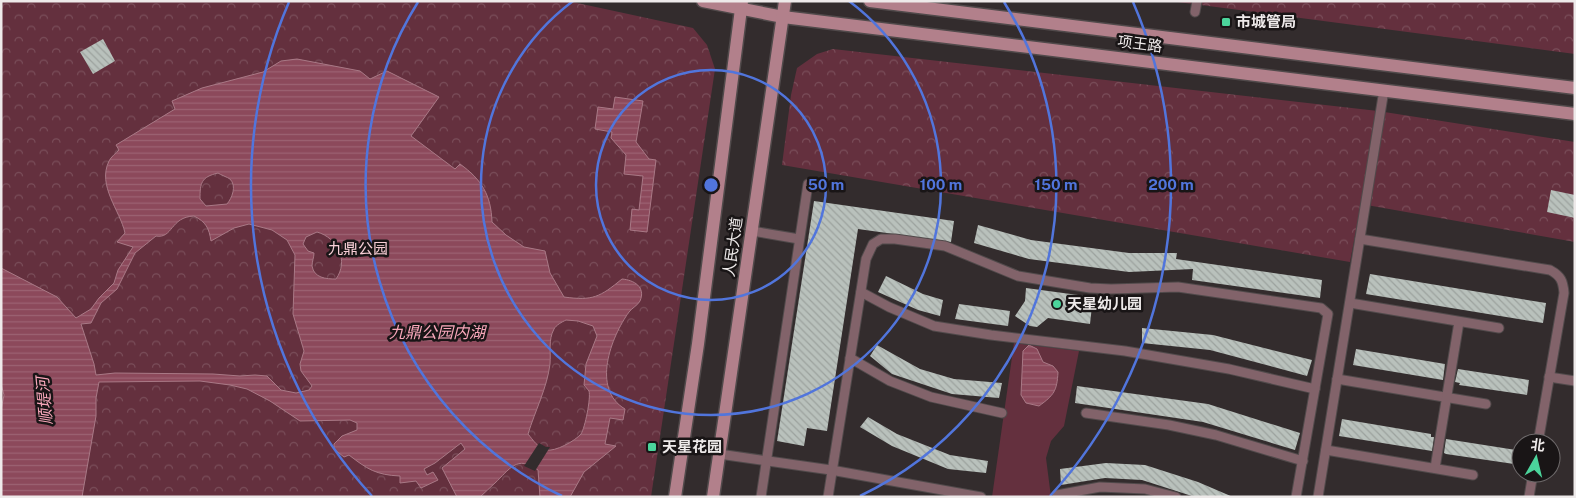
<svg xmlns="http://www.w3.org/2000/svg" width="1576" height="498" font-family="'Public Sans','Noto Sans SC',sans-serif">
<defs>
<pattern id="park-crowns" width="20" height="18" patternUnits="userSpaceOnUse" patternTransform="scale(1.25)"><rect width="20" height="18" fill="#64303e"/><path d="M2 6a3 3 0 1 1 6 0M12 15a3 3 0 1 1 6 0" fill="none" stroke="#7a4e5a"/></pattern>
<pattern id="water-rules" width="6" height="5" patternUnits="userSpaceOnUse" patternTransform="scale(1.25)"><rect width="6" height="5" fill="#8c495b"/><path d="M0 2.5h6" fill="none" stroke="#9c6373"/></pattern>
<pattern id="building-back-hatch" width="6" height="6" patternUnits="userSpaceOnUse" patternTransform="scale(1.25)"><rect width="6" height="6" fill="#b9c1bc"/><path d="M-1 5l2 2M0 0l6 6M5-1l2 2" fill="none" stroke="#9ca29e"/></pattern>
</defs>
<rect width="100%" height="100%" fill="#332c2d"/>
<!-- park -->
<g fill="url(#park-crowns)">
<polygon points="1,1 568,1 693,28 707,45 715,69 651,497 1,497"/>
<polygon points="1170,1 1575,1 1575,54"/>
<polygon points="833,49 1378,111 1575,142 1575,242 1361,204 1350,262 782,165 791,95 797,68 817,54"/>
</g>
<!-- garden -->
<polygon fill="#64303e" points="1014,343 1079,351 1064,426 1051,441 1046,458 1051,497 992,497"/>
<!-- water -->
<g fill="url(#water-rules)" stroke="#a97986" fill-rule="evenodd">
<path d="M297,59l63,12 10,8 17,-8 52,26 -28,39 44,33 5,-5c22,16 31,31 32,58l14,13 18,12 21,4 5,22 14,24c29,4 36,0 58,-18 12,1 24,8 18,22 -2,4 -8,7 -11,11 -18,25 -38,77 -4,97l-2,11 -13,-2 -5,26 11,2 -32,26 -14,25h-30l-2,-27c-21,-16 -29,0 -43,13 -5,5 -10,9 -15,14h-23l-15,-29 23,-19 -4,-6 -26,20 -11,6 3,6 6,-3 5,8 -17,8 -5,-7 -16,2v-7c-24,-1 -33,-7 -51,-21l-5,2 -10,-8v-5l8,-8 15,-6v-7l-7,-3 -50,1 -30,-20 -23,-12 -17,-4 -30,-4 -101,1 -3,16v18l-14,81h-81v-87l3,-15 -3,-11v-116l56,29 19,21 15,-9 8,-11 15,-15 4,-13 15,-23 -16,-5 8,-9c-5,-23 -28,-47 -16,-72 2,-4 7,-8 10,-11l-3,-5 59,-36 -3,-8 30,-13 61,-16 18,-11zM218,173c3,2 9,4 12,6 7,7 2,19 -3,25l-21,2 -6,-7c0,-16 1,-22 18,-26zM194,216c12,6 15,12 17,25l23,-13 15,-4 23,6 15,10 8,15 -2,59 11,37 -4,13 1,7 11,15 -3,4 -13,3 -15,-3 -14,-14 -12,-1 -15,1 -27,-2 -98,-1 -19,2 -2,-11 -13,-40 10,-1 10,-20 16,-14 18,-36 21,-17c17,3 14,-19 38,-20zM317,232c21,6 32,29 19,47 -10,0 -22,-1 -24,-13 0,-4 2,-9 2,-13l-6,-2 -5,-7 3,-7zM566,320l12,1 15,5 4,10 -11,28 -2,21c1,1 4,5 5,6 2,7 -4,37 -8,43 -6,7 -26,18 -35,16 -8,-2 -13,-10 -18,-16 7,-23 19,-46 22,-70 1,-12 -2,-24 4,-35 2,-4 8,-7 12,-9z"/>
<polygon points="615,97 643,101 636,142 649,159 656,160 647,232 630,230 632,209 639,210 643,176 624,174 626,155 611,138 612,132 595,129 598,107 613,109"/>
<path d="M1029,345l8,4 6,13 10,4 5,6c-1,19 -4,23 -19,34l-13,-3 -5,-8 2,-44z"/>
</g>
<!-- pier -->
<polygon fill="#332c2d" points="539,443 546,447 550,447 535,471 524,466"/>
<!-- building -->
<g fill="url(#building-back-hatch)">
<polygon points="103,39 115,61 93,74 80,52"/>
<polygon points="1551,190 1575,195 1575,218 1547,212"/>
<polygon points="814,201 954,221 951,242 858,229 827,431 807,428 804,446 777,441"/>
<polygon points="978,225 1031,240 1129,253 1177,253 1176,259 1322,280 1320,298 1192,280 1193,269 1129,272 1029,259 974,243"/>
<polygon points="1370,274 1546,303 1543,323 1366,294"/>
<polygon points="886,276 923,294 943,300 940,316 918,310 878,292"/>
<polygon points="1026,288 1093,297 1090,324 1048,318 1037,327 1030,326 1015,316 1025,301"/>
<polygon points="959,304 1010,311 1008,326 955,319"/>
<polygon points="1142,328 1213,335 1312,360 1307,376 1210,350 1142,343"/>
<polygon points="877,345 920,369 954,379 1002,383 999,398 952,394 892,374 870,356"/>
<polygon points="1356,349 1445,364 1443,380 1353,365"/>
<polygon points="1458,369 1529,380 1527,395 1459,385 1460,383 1455,382"/>
<polygon points="1077,386 1208,404 1300,433 1295,450 1203,422 1075,403"/>
<polygon points="868,417 897,434 950,455 988,461 986,473 948,469 892,446 860,427"/>
<polygon points="1342,419 1431,434 1431,437 1434,437 1432,451 1339,436"/>
<polygon points="1446,439 1516,450 1514,464 1446,454 1444,453"/>
<polygon points="1106,463 1145,465 1198,482 1233,497 1195,497 1142,480 1105,478 1061,485 1060,469"/>
</g>
<g fill="none" stroke-linecap="round" stroke-linejoin="round">
<defs>
<g id="service">
<polyline points="1195,12 1197,1"/>
<polyline points="752,231 799,239"/>
<path d="M1360,239l190,31c11,6 13,11 14,23l-26,150"/>
<polyline points="861,292 889,307 934,326 991,335 1125,351 1229,369 1315,389"/>
<polyline points="1350,303 1499,328"/>
<polyline points="850,358 890,381 931,397 1002,413"/>
<polyline points="1549,377 1575,381"/>
<polyline points="1337,379 1486,404"/>
<polyline points="1086,413 1169,425 1216,435 1303,461"/>
<polyline points="1326,450 1473,475"/>
<polyline points="719,454 831,470 981,497"/>
<polyline points="1435,468 1459,322"/>
<polyline points="1057,495 1100,487 1145,489 1176,497"/>
<polyline points="761,497 808,184"/>
<polyline points="828,497 866,259 873,244 881,239 895,239 945,246 1018,276 1090,288 1111,289 1178,287 1321,308 1328,314 1296,497"/>
<polyline points="1318,497 1384,90"/>
<polyline points="1529,497 1533,473"/>
</g>
<g id="secondary">
<polyline points="703,1 783,17 1575,114"/>
<polyline points="870,1 1575,88"/>
<polyline points="675,497 698,344 742,1"/>
<polyline points="713,497 785,1"/>
</g>
</defs>
<!-- service casing -->
<use href="#service" stroke="#514a4b" stroke-width="11"/>
<!-- secondary casing -->
<use href="#secondary" stroke="#514a4b" stroke-width="15"/>
<!-- service -->
<use href="#service" stroke="#82636a" stroke-width="9"/>
<!-- secondary -->
<use href="#secondary" stroke="#b2808b" stroke-width="12"/>
</g>
<!-- distance rings -->
<g fill="none" stroke="#5175dc" stroke-width="2.5">
<circle cx="711" cy="185" r="115"/>
<path d="M849 1A230 230 0 1 1 573 1"/>
<path d="M562 496A345 345 0 0 1 418 2M1004 2A345 345 0 0 1 860 496"/>
<path d="M372 496A460 460 0 0 1 289 2M1133 2A460 460 0 0 1 1050 496"/>
</g>
<!-- markers -->
<g fill="#4bd49b" stroke="#191516" stroke-width="2">
<rect x="1221" y="17" width="10" height="10" rx="2.5"/>
<circle cx="1057" cy="304" r="5"/>
<rect x="647" y="442" width="10" height="10" rx="2.5"/>
</g>
<g text-anchor="middle" stroke-width="5" stroke-linejoin="round" paint-order="stroke">
<!-- poi labels -->
<g font-size="15" font-weight="bold" fill="#eeeaea" stroke="#191516" text-anchor="start">
<text x="1236" y="27">市城管局</text>
<text x="1067" y="309">天星幼儿园</text>
<text x="662" y="452">天星花园</text>
</g>
<!-- street labels -->
<g font-size="15" fill="#eeeaea" stroke="#191516">
<text transform="translate(1140 44) rotate(7)" y="5">项王路</text>
<text transform="translate(733 247) rotate(-82)" y="5">人民大道</text>
</g>
<!-- park labels -->
<g font-size="15" fill="#f8ced6" stroke="#191516">
<text x="358" y="254">九鼎公园</text>
</g>
<!-- water labels -->
<g font-size="16" font-style="italic" fill="#f8a7ba" stroke="#191516">
<text x="437" y="338">九鼎公园内湖</text>
<text transform="translate(44 401) rotate(-95)" y="6">顺堤河</text>
</g>
</g>
<circle cx="711" cy="185" r="8" fill="#5175dc" stroke="#191516" stroke-width="2.5"/>
<g font-size="15" text-anchor="middle" font-weight="bold" fill="#5175dc" stroke="#191516" stroke-width="5" stroke-linejoin="round" paint-order="stroke">
<text x="826" y="190">50 m</text>
<text x="941" y="190">100 m</text>
<text x="1056" y="190">150 m</text>
<text x="1171" y="190">200 m</text>
</g>
<!-- border -->
<rect width="1576" height="498" fill="none" stroke="#eeeaea" stroke-width="5"/>
<!-- north arrow -->
<g transform="translate(1536 458) rotate(8)"><circle r="24" fill="#191516" stroke="#6e6a6b"/>
<path d="M0-4L9 19L0 12L-9 19Z" fill="#4bd49b"/>
<text y="-8" font-size="14" font-weight="bold" text-anchor="middle" fill="#eeeaea">北</text>
</g>
</svg>
